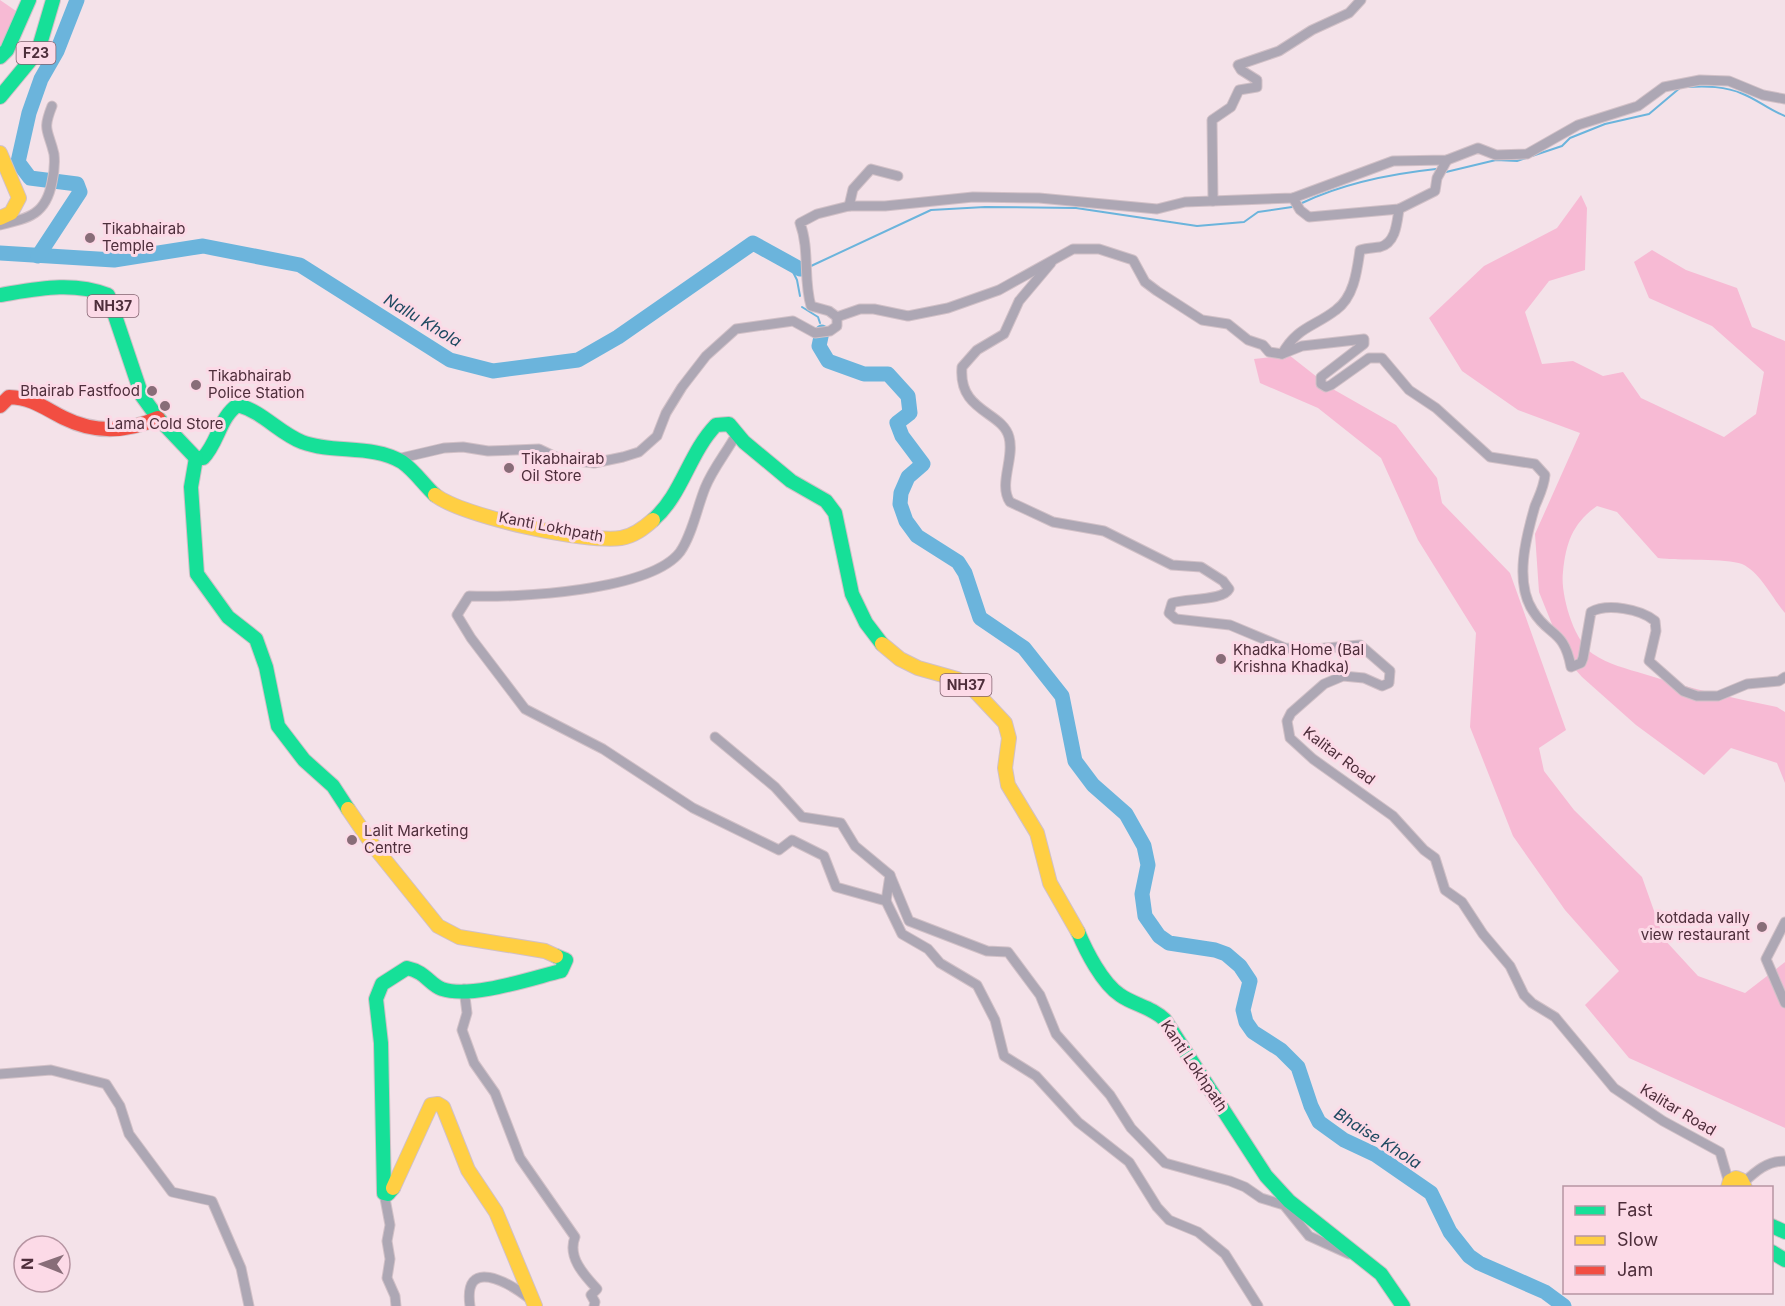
<svg xmlns="http://www.w3.org/2000/svg" width="1785" height="1306" font-family="Inter,sans-serif">
<rect width="100%" height="100%" fill="#f4e2e9"/>
<!-- green -->
<g fill="#f7bad4">
<polygon points="0,0 19,13 4,43 0,46"/>
<path d="M1581,195l6,13 -2,62 -36,11 -24,31 17,52 31,-3 30,15 20,-4 18,26 83,39 32,-23 8,-42 -52,-46 -63,-28 -15,-36 18,-12 34,20 51,18 15,39 33,14v272c-13,-15 -24,-40 -43,-49 -16,-6 -63,-3 -84,-6l-41,-46 -20,-6c-24,17 -31,36 -34,66 -3,22 11,70 30,82 15,10 34,15 51,20 44,14 88,24 133,33l8,5v71l-8,-20 -46,-15 -27,27 -68,-50 -54,-48 -16,-18 -27,-67 -4,-58 45,-101 -62,-23 -56,-39 -33,-53 55,-52 73,-38z"/>
<polygon points="1289,355 1331,388 1396,425 1437,478 1442,503 1510,573 1566,730 1539,748 1544,771 1574,810 1642,877 1664,939 1698,976 1745,993 1785,962 1785,1128 1629,1058 1585,1005 1619,971 1565,910 1513,836 1470,727 1476,633 1418,540 1381,458 1318,408 1260,383 1254,359"/>
</g>
<g fill="none" stroke-linecap="round" stroke-linejoin="round">
<!-- stream -->
<g stroke="#6bb4dc" stroke-width="2">
<path d="M1687,87c19,-1 38,-1 56,7 15,6 26,16 42,22"/>
<polyline points="1532,156 1562,146 1570,138 1605,124 1649,114 1681,87"/>
<polyline points="1446,172 1496,160 1517,161 1526,158"/>
<path d="M1302,203c42,-20 87,-29 134,-34"/>
<polyline points="788,262 797,280 800,296"/>
<polyline points="811,266 931,210 985,207 1076,208 1197,226 1244,222 1258,212 1292,207"/>
<polyline points="802,307 818,317 820,323"/>
</g>
<!-- river -->
<g stroke="#6bb4dc" stroke-width="15">
<polyline points="0,253 114,260 203,246 300,265 450,360 493,371 578,360 618,337 753,243 800,269"/>
<polyline points="38,256 80,192 77,184 30,178 18,162 29,113 41,79 57,51 77,0"/>
<polyline points="822,332 819,346 828,361 864,374 888,374 908,396 910,413 897,423 902,436 923,464 908,477 901,493 900,504 906,521 917,536 958,562 965,573 980,618 1024,648 1062,696 1075,761 1093,785 1126,814 1144,846 1148,865 1142,894 1145,916 1159,936 1169,943 1215,950 1226,954 1240,966 1250,981 1243,1010 1246,1022 1253,1032 1281,1050 1298,1067 1311,1106 1319,1122 1344,1140 1376,1155 1431,1193 1450,1232 1469,1256 1479,1263 1545,1292 1564,1306"/>
</g>
<defs>
<g id="street">
<path d="M1785,99l-22,-4 -34,-14 -29,-1 -36,7 -26,19 -60,19 -51,29 -31,1 -18,-7 -31,12 -54,1 -100,37 -108,4 -28,7 -118,-11 -66,-1 -88,9h-36l-32,8 -17,9c10,27 3,56 11,83l18,5 8,6 23,-8h14l34,7 40,-8 51,-18 74,-41h26l34,11 12,22 12,9 45,29 26,4 20,16 15,5 6,7 13,2 20,-8 62,-7v5l-43,33v7l5,3 5,-2 38,-27h13l27,32 27,18 54,49 45,7 10,11c-1,12 -6,21 -10,31 -9,31 -21,76 -2,105 16,26 31,18 38,56l10,-4 2,-5 8,-46c16,-9 50,-3 64,9l1,10 -7,30 34,30 14,5h21l29,-12 32,-3 6,-4"/>
<polyline points="1293,198 1300,210 1309,217 1399,209 1435,191 1437,178 1447,160"/>
<polyline points="1213,201 1212,120 1231,107 1239,90 1257,87 1257,80 1241,70 1238,65 1279,51 1312,30 1349,13 1361,0"/>
<polyline points="849,206 853,189 871,169 898,176"/>
<path d="M0,225c30,-7 46,-11 52,-43 2,-9 3,-19 2,-28 -6,-25 -12,-23 -2,-48"/>
<path d="M1051,263l-32,38 -15,33 -27,16 -15,17c-4,45 40,44 47,70 6,21 -11,47 1,65l43,20 51,9 68,34 29,2 22,14 6,8c-6,12 -42,9 -57,14l-3,10 7,6 54,6 55,23 30,1 45,-4 30,26 -1,12 -7,3 -18,-8 -21,-2 -19,8 -33,29 -4,8 3,17 23,21 80,57 31,34 11,8 10,32 17,12 21,32 27,32 14,29 8,8 23,14 59,71 49,33 57,31 9,31"/>
<path d="M1282,354c15,-27 32,-27 54,-44 18,-13 21,-39 24,-60 7,-2 13,-2 20,-3 16,-4 17,-25 19,-38"/>
<path d="M737,433c-10,19 -24,35 -32,55 -8,20 -13,47 -25,64 -30,39 -164,46 -211,44l-12,19 14,23 54,71 78,40 90,59 86,42 13,-10 32,16 12,31 50,14 16,33 26,15 12,14 37,22 18,35 9,36 32,20 42,46 51,40 28,45 12,13 29,12 27,22 33,52"/>
<polyline points="397,459 444,448 463,447 488,451 539,449 560,459 594,463 623,457 639,452 657,436 666,413 682,387 706,356 736,329 793,321 815,333 830,331 837,326 837,317"/>
<polyline points="715,737 775,787 802,817 841,823 855,846 890,875 909,921 987,951 1008,952 1040,995 1056,1034 1110,1095 1131,1128 1165,1163 1230,1181 1245,1187 1261,1198 1284,1205 1309,1236 1349,1254"/>
<polyline points="886,901 890,875"/>
<polyline points="1785,922 1766,959 1785,1003"/>
<path d="M464,989l3,24 -5,17 12,33 21,30 25,65 55,79c-8,20 9,38 22,52l-6,6 4,7 -1,4"/>
<polyline points="0,1074 51,1070 106,1084 120,1106 129,1134 172,1192 212,1201 241,1268 249,1306"/>
<path d="M1743,1183c13,-12 24,-22 42,-22"/>
<polyline points="384,1193 390,1225 387,1241 390,1259 387,1278 395,1296 396,1306"/>
<path d="M470,1306c-7,-50 38,-24 60,-7"/>
</g>
<g id="fast">
<polyline points="0,57 7,50 29,0"/>
<polyline points="0,97 38,51 53,0"/>
<path d="M0,295c37,-6 72,-14 108,0l34,101 16,22 38,40h7c15,-15 17,-42 35,-53 25,7 41,28 64,37 32,12 70,2 100,20 13,9 22,23 33,33"/>
<polyline points="196,458 191,487 197,574 228,617 256,639 266,667 278,726 304,760 333,786 348,809"/>
<path d="M653,520c29,-25 36,-67 63,-95l13,-1 15,18 47,39 35,20 9,12 17,81 14,29 16,21"/>
<path d="M1078,932c8,19 24,51 42,63 14,10 32,12 45,25l101,156 23,25 92,73 22,32"/>
<path d="M393,1188l-5,6 -4,-1 -3,-150 -5,-44 6,-15 25,-16c19,4 22,16 35,21 29,10 90,-11 119,-18l5,-11 -10,-4"/>
<polyline points="1772,1226 1785,1232"/>
<polyline points="1772,1252 1785,1260"/>
</g>
<g id="slow">
<polyline points="0,153 19,198 11,213 0,218"/>
<path d="M435,495c29,22 151,48 186,43 13,-2 23,-10 32,-18"/>
<polyline points="882,644 900,659 918,668 957,679 974,690 1005,723 1009,738 1005,768 1008,785 1037,833 1050,883 1078,932"/>
<polyline points="348,809 372,844 438,926 459,937 545,951 556,956"/>
<polyline points="393,1188 431,1105 438,1104 443,1107 468,1170 496,1212 535,1306"/>
<polyline points="1728,1188 1730,1181 1736,1178 1741,1180 1745,1188"/>
</g>
<path id="jam" d="M0,406l9,-9c24,1 35,11 55,21 32,16 63,14 94,0"/>
</defs>
<!-- street casing -->
<use href="#street" stroke="#d1c0c7" stroke-width="11"/>
<!-- fast casing -->
<use href="#fast" stroke="#d1c0c7" stroke-width="16"/>
<!-- slow casing -->
<use href="#slow" stroke="#d1c0c7" stroke-width="16"/>
<!-- jam casing -->
<use href="#jam" stroke="#d1c0c7" stroke-width="16"/>
<!-- street -->
<use href="#street" stroke="#ada7b4" stroke-width="9"/>
<!-- fast -->
<use href="#fast" stroke="#16e098" stroke-width="14"/>
<!-- slow -->
<use href="#slow" stroke="#ffcf43" stroke-width="14"/>
<!-- jam -->
<use href="#jam" stroke="#f24e42" stroke-width="14"/>
</g>
<!-- markers -->
<g fill="#886d78" stroke="#fcdae7" stroke-width="2">
<circle cx="90" cy="238" r="6"/>
<circle cx="196" cy="385" r="6"/>
<circle cx="152" cy="391" r="6"/>
<circle cx="165" cy="406" r="6"/>
<circle cx="509" cy="468" r="6"/>
<circle cx="1221" cy="659" r="6"/>
<circle cx="352" cy="840" r="6"/>
<circle cx="1762" cy="927" r="6"/>
</g>
<g text-anchor="middle" stroke-width="6" stroke-linejoin="round" paint-order="stroke">
<!-- shield labels -->
<g fill="#fcdae7" stroke="#82626f" stroke-width="1.5">
<rect x="16.5" y="42" width="39" height="22" rx="4.5"/>
<rect x="87.5" y="295" width="51" height="22" rx="4.5"/>
<rect x="940.5" y="674" width="51" height="22" rx="4.5"/>
</g>
<g font-size="14" font-weight="bold" fill="#4e2e3b">
<text x="36" y="58">F23</text>
<text x="113" y="311">NH37</text>
<text x="966" y="690">NH37</text>
</g>
<!-- poi labels -->
<g font-size="15" fill="#4e2e3b" stroke="#fcdae7" text-anchor="start">
<text x="102" y="234">Tikabhairab<tspan x="102" dy="17">Temple</tspan></text>
<text x="208" y="381">Tikabhairab<tspan x="208" dy="17">Police Station</tspan></text>
<text x="140" y="396" text-anchor="end">Bhairab Fastfood</text>
<text x="165" y="429" text-anchor="middle">Lama Cold Store</text>
<text x="521" y="464">Tikabhairab<tspan x="521" dy="17">Oil Store</tspan></text>
<text x="1233" y="655">Khadka Home (Bal<tspan x="1233" dy="17">Krishna Khadka)</tspan></text>
<text x="364" y="836">Lalit Marketing<tspan x="364" dy="17">Centre</tspan></text>
<text x="1750" y="923" text-anchor="end">kotdada vally<tspan x="1750" dy="17">view restaurant</tspan></text>
</g>
<!-- street labels -->
<g font-size="15" fill="#4e2e3b" stroke="#fcdae7">
<text transform="translate(551 527) rotate(11)" y="5">Kanti Lokhpath</text>
<text transform="translate(1339 756) rotate(37)" y="5">Kalitar Road</text>
<text transform="translate(1194 1066) rotate(56)" y="5">Kanti Lokhpath</text>
<text transform="translate(1678 1110) rotate(31)" y="5">Kalitar Road</text>
</g>
<!-- water labels -->
<g font-size="16" font-style="italic" fill="#1d4960" stroke="#fcdae7">
<text transform="translate(423 320) rotate(31)" y="6">Nallu Khola</text>
<text transform="translate(1378 1138) rotate(32)" y="6">Bhaise Khola</text>
</g>
</g>
<!-- legend -->
<rect x="1563" y="1186" width="210" height="108" fill="#fcdae7" stroke="#b695a2" stroke-width="1.5"/>
<rect x="1575" y="1206" width="30" height="9" fill="#16e098" stroke="#b695a2" stroke-width="1.5"/>
<text x="1617" y="1216" font-size="18" fill="#4e2e3b">Fast</text>
<rect x="1575" y="1236" width="30" height="9" fill="#ffcf43" stroke="#b695a2" stroke-width="1.5"/>
<text x="1617" y="1246" font-size="18" fill="#4e2e3b">Slow</text>
<rect x="1575" y="1266" width="30" height="9" fill="#f24e42" stroke="#b695a2" stroke-width="1.5"/>
<text x="1617" y="1276" font-size="18" fill="#4e2e3b">Jam</text>
<!-- north arrow -->
<g transform="translate(42 1264) rotate(271)"><circle r="28" fill="#fcdae7" stroke="#b695a2" stroke-width="1.5"/>
<path d="M0-4.5L10 22L0 15L-10 22Z" fill="#886d78"/>
<text y="-9" font-size="16" font-weight="bold" text-anchor="middle" fill="#4e2e3b">N</text>
</g>
</svg>
